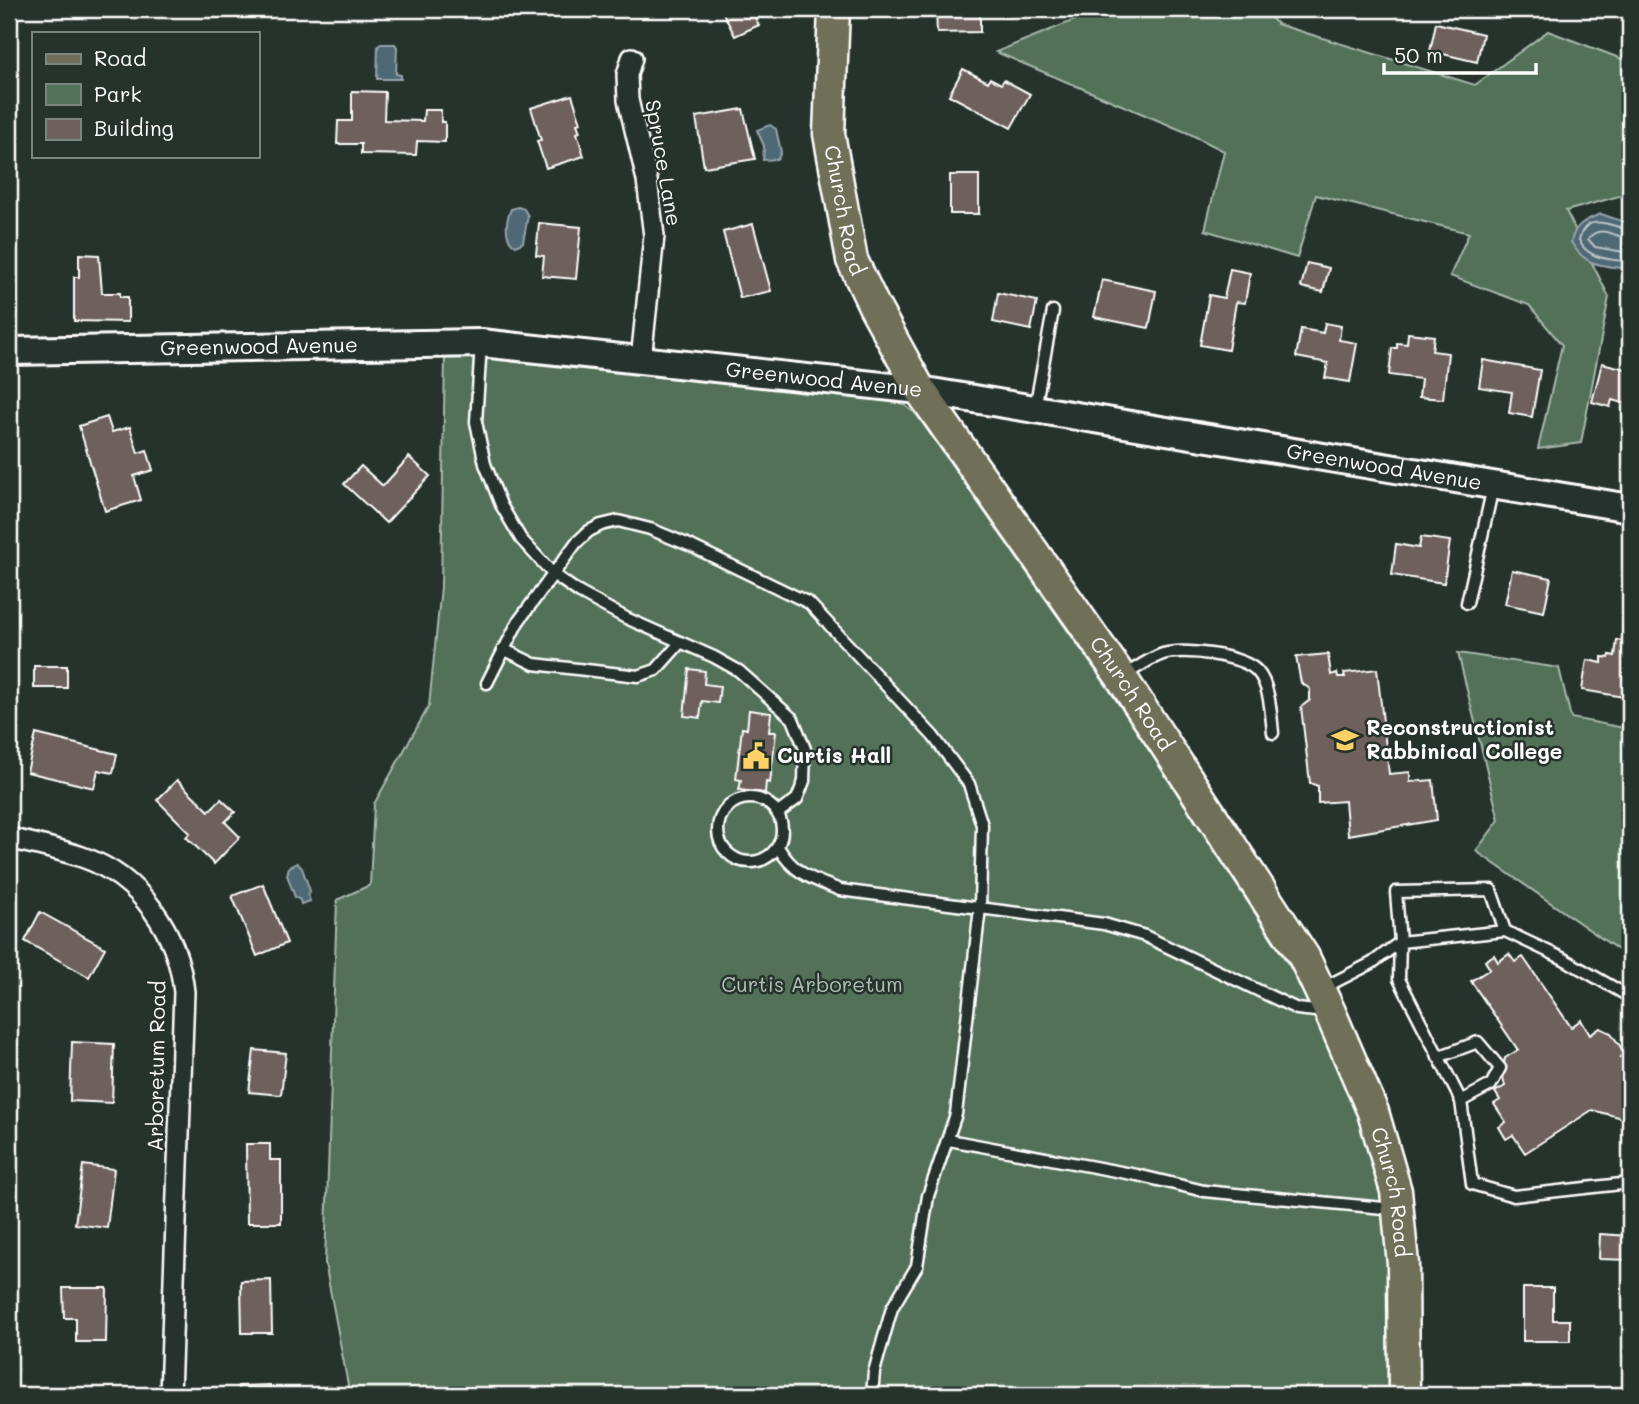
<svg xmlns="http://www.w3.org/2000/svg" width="1639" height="1404" font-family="Mali,sans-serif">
<rect width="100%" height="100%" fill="#26332d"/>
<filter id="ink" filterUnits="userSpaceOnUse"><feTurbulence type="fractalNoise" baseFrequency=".0143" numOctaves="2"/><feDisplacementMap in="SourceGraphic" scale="14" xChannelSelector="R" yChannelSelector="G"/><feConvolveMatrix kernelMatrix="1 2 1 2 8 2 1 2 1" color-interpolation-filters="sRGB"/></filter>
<g filter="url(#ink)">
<!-- green -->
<g fill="#527159" stroke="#a8b8ac" stroke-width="2">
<polygon points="1072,9 1263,9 1277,24 1475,85 1548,31 1630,62 1630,193 1566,211 1609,297 1581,443 1538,449 1562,345 1529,305 1450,276 1469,233 1316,195 1297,258 1205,230 1224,151 1188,133 996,52 1075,20"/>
<polygon points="445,355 480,356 898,400 916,414 1119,704 1301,984 1365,1128 1385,1207 1391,1246 1391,1395 348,1395 348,1385 325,1263 337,900 370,885 374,804 429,706 441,587"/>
<polygon points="1458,653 1559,668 1571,718 1630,729 1630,958 1476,851 1499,820"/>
</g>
<!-- water -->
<g fill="#506874" stroke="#96a4ac" stroke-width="2">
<polygon points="381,44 395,44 397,47 396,74 401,75 401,79 377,79 378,46"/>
<polygon points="770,125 776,129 781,152 778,159 763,160 764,146 757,130"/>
<path d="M518,207l6,2 4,7 -5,26 -7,4c-13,-7 -10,-26 -5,-37z"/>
<path d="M1601,214l29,10v45c-27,-4 -44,-1 -59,-27 4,-18 14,-22 30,-28z"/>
<polygon points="297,863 302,868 310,891 308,895 310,901 301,904 300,900 295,897 287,875 289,867"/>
</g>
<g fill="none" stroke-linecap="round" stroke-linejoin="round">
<!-- shore -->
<g stroke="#b9c3c7" stroke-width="2">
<path d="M1630,230c-17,-3 -44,-20 -51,10 9,20 31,19 51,22"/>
<path d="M1630,239c-15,-2 -30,-16 -42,0l7,8 35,6"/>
</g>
</g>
<!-- building -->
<g fill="#6e615c" stroke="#fff" stroke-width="2">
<polygon points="721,9 750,9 759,25 735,36"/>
<polygon points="936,9 980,9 980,32 937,33"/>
<polygon points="1436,23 1483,34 1477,62 1430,51"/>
<polygon points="963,69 988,82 990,78 1001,84 1004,80 1030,94 1011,128 949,95"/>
<polygon points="352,91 385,92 384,120 423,121 424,110 441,110 441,122 445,122 445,142 417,141 416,155 361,154 361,144 337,144 338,121 352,121"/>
<polygon points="572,95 581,123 577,124 580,132 577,133 584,156 546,168 537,141 541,140 531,108"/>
<polygon points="743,109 755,159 704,167 696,117"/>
<rect x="950" y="175" width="29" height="39"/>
<polygon points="539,223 581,227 576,279 542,276 544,256 536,255"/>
<polygon points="753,224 771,291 740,298 723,232"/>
<polygon points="79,254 99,255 102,293 120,293 120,297 128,297 128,322 74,321 74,277 79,277"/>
<polygon points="1307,263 1329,268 1323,292 1301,287"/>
<polygon points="1230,269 1250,273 1245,303 1236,302 1228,350 1200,345 1209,295 1224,298"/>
<polygon points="1102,280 1156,291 1149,328 1094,317"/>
<polygon points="998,293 1037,301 1031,330 993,322"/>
<polygon points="1325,323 1341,326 1339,340 1357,343 1350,382 1325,378 1328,363 1296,357 1301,329 1323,333"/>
<polygon points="1408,333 1434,336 1432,351 1448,353 1443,399 1419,397 1421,379 1389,375 1392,348 1397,348 1397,343 1407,344"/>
<polygon points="1483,360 1540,370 1532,417 1509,413 1512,392 1479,387"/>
<polygon points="1602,363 1630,370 1630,410 1626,409 1627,404 1612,400 1610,407 1592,402"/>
<polygon points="107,417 112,432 130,427 138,453 147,450 153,470 134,476 141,500 105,511 79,426"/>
<polygon points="409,457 430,476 386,523 344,484 361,466 383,486"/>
<polygon points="1421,537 1450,541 1444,583 1392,575 1396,544 1419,548"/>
<polygon points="1512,570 1551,578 1544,612 1505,604"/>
<polygon points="1617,640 1630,642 1630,698 1582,690 1587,660 1602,663 1602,657 1609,658 1610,655 1615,656"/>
<polygon points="1328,654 1331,675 1337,673 1338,677 1345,677 1344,673 1377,669 1389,774 1410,772 1410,782 1433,780 1437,820 1348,835 1345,801 1318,803 1318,786 1310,783 1301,707 1310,700 1310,689 1301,683 1296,657"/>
<rect x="34" y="666" width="33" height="22"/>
<polygon points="689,669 705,671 704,684 720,686 718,703 702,701 700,718 684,716"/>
<polygon points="749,710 771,713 769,732 776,732 770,783 766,782 765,793 739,790 741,780 736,779 742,728 747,729"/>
<polygon points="36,734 117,754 113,773 98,770 94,788 27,772"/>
<polygon points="177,780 209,811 221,799 235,812 225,822 240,837 214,864 186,837 190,833 157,800"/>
<polygon points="263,884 287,943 257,956 232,896"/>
<polygon points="40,912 105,948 89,977 25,941"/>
<polygon points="1509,954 1515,962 1523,957 1571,1027 1581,1020 1590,1035 1600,1028 1611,1033 1624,1052 1620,1057 1630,1059 1630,1120 1592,1110 1525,1153 1513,1135 1506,1139 1499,1127 1506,1122 1494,1104 1500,1100 1495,1092 1505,1086 1502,1073 1505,1058 1518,1050 1471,981 1490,969 1485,961 1494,955 1498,962"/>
<polygon points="72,1042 114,1044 112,1103 70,1101"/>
<polygon points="254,1050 286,1053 281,1095 249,1092"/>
<polygon points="246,1144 270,1144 270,1160 281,1160 281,1223 247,1223"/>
<polygon points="83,1165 114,1169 107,1228 75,1224"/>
<polygon points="1600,1234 1630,1236 1630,1260 1599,1259"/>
<polygon points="271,1280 272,1333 242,1333 241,1281"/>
<polygon points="63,1288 107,1288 106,1342 76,1342 76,1318 64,1318"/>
<polygon points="1523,1288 1553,1288 1553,1320 1570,1320 1570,1341 1523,1341"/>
<polygon points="270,1385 270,1395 238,1395 238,1386"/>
</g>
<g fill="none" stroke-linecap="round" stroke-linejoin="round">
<defs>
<g id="service">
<polyline points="481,343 476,422 485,464 501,505 521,539 554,575 580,593 626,618 714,657 739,671 793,719 805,749 804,781 797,799 778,813"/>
<polyline points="1035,408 1053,311"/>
<polyline points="1467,603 1493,487"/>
<polyline points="503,649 534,664 638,676 656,670 680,643"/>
<path d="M1125,675c12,-7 25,-17 38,-21 20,-6 79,1 94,17 13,14 14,43 16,62"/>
<polyline points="487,683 518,622 576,543 589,531 601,525 618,521 650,529 689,545 809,603 933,736 969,784 982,825 980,908 956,1114 928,1196 917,1266 892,1308 874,1372 872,1395"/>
<circle cx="750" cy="830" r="32"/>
<path d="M778,847c16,27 34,32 62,43l264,34 41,12 152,73 28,3"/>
<polyline points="1505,931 1562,958 1630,997"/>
<polyline points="1323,988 1372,963 1400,942 1505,931 1491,890 1396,892 1400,942 1399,979 1461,1101 1491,1085 1500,1068 1478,1042 1438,1057"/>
<polyline points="1461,1101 1472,1184 1514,1196 1630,1183"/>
<polyline points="949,1140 1137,1175 1204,1191 1394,1209"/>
</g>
<g id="minor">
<polyline points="632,58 627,75 628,100 647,180 654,236 641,360"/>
<path d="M9,838c24,6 50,11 73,19 59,20 96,76 102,135l-14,403"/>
</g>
<g id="secondary">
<path id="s1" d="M9,351l472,-8 439,47 710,118"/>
</g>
<g id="primary">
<path id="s2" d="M834,9l-5,125 23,126 22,46 46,84 201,287 183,280 26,55 43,100 23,79 7,73 1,131"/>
</g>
</defs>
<!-- service casing -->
<use href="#service" stroke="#fff" stroke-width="15"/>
<!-- minor casing -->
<use href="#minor" stroke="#fff" stroke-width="24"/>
<!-- secondary casing -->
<use href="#secondary" stroke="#fff" stroke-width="32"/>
<!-- primary casing -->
<use href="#primary" stroke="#fff" stroke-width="35"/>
<!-- service -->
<use href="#service" stroke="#26332d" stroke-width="10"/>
<!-- minor -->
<use href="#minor" stroke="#26332d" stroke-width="19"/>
<!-- secondary -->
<use href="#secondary" stroke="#26332d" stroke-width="26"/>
<!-- primary -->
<use href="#primary" stroke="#706f59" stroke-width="30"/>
</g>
</g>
<!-- icons -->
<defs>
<symbol id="university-bare" viewBox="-9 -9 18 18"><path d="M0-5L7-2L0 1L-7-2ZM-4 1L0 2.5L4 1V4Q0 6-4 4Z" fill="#ffd166" stroke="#26332d" stroke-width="2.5" paint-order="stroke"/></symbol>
<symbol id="civic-bare" viewBox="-9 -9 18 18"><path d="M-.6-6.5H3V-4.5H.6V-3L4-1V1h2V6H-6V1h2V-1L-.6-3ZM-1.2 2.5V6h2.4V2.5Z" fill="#ffd166" stroke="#26332d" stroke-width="2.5" paint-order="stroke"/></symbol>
</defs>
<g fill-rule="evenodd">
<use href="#university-bare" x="1326" y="721" width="38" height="38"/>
<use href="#civic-bare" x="737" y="737" width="38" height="38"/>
</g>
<g text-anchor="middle" stroke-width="5" stroke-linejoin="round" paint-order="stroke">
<!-- street labels -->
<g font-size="21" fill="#fff" stroke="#26332d">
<text transform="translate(663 163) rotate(80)" y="7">Spruce Lane</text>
<text dy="7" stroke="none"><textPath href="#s2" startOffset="203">Church Road</textPath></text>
<text dy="7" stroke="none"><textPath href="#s1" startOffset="250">Greenwood Avenue</textPath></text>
<text dy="7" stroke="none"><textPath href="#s1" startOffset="817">Greenwood Avenue</textPath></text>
<text dy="7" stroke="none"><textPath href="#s1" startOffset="1384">Greenwood Avenue</textPath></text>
<text dy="7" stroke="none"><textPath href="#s2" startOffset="770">Church Road</textPath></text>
<text transform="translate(157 1066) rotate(-89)" y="7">Arboretum Road</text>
<text dy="7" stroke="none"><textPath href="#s2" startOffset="1337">Church Road</textPath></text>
</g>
<!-- poi labels -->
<g font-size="21" font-weight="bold" fill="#fff" stroke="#26332d" text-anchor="start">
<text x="1366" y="735">Reconstructionist<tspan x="1366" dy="24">Rabbinical College</tspan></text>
<text x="777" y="763">Curtis Hall</text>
</g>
<!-- park labels -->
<g font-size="21" fill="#b1bfb4" stroke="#26332d">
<text x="812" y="992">Curtis Arboretum</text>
</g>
</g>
<!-- margin -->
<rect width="1639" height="1404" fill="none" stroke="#26332d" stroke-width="35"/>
<rect x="18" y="18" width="1604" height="1369" fill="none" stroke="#fff" stroke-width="2.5" filter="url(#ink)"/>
<!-- legend -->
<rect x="32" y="32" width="228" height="126" fill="#26332d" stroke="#7d8581" stroke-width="2"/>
<rect x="46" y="54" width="35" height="10" fill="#706f59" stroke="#7d8581" stroke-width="2"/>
<text x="94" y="66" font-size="21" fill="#ffffff">Road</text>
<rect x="46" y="84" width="35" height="21" fill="#527159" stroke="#7d8581" stroke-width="2"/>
<text x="94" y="102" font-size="21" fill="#ffffff">Park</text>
<rect x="46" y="119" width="35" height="21" fill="#6e615c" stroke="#7d8581" stroke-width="2"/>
<text x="94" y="136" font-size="21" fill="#ffffff">Building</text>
<!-- scale -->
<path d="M1384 63v10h152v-10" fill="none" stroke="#ffffff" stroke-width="3.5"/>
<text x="1394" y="63" font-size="21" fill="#ffffff" stroke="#26332d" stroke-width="5" paint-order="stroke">50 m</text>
</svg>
